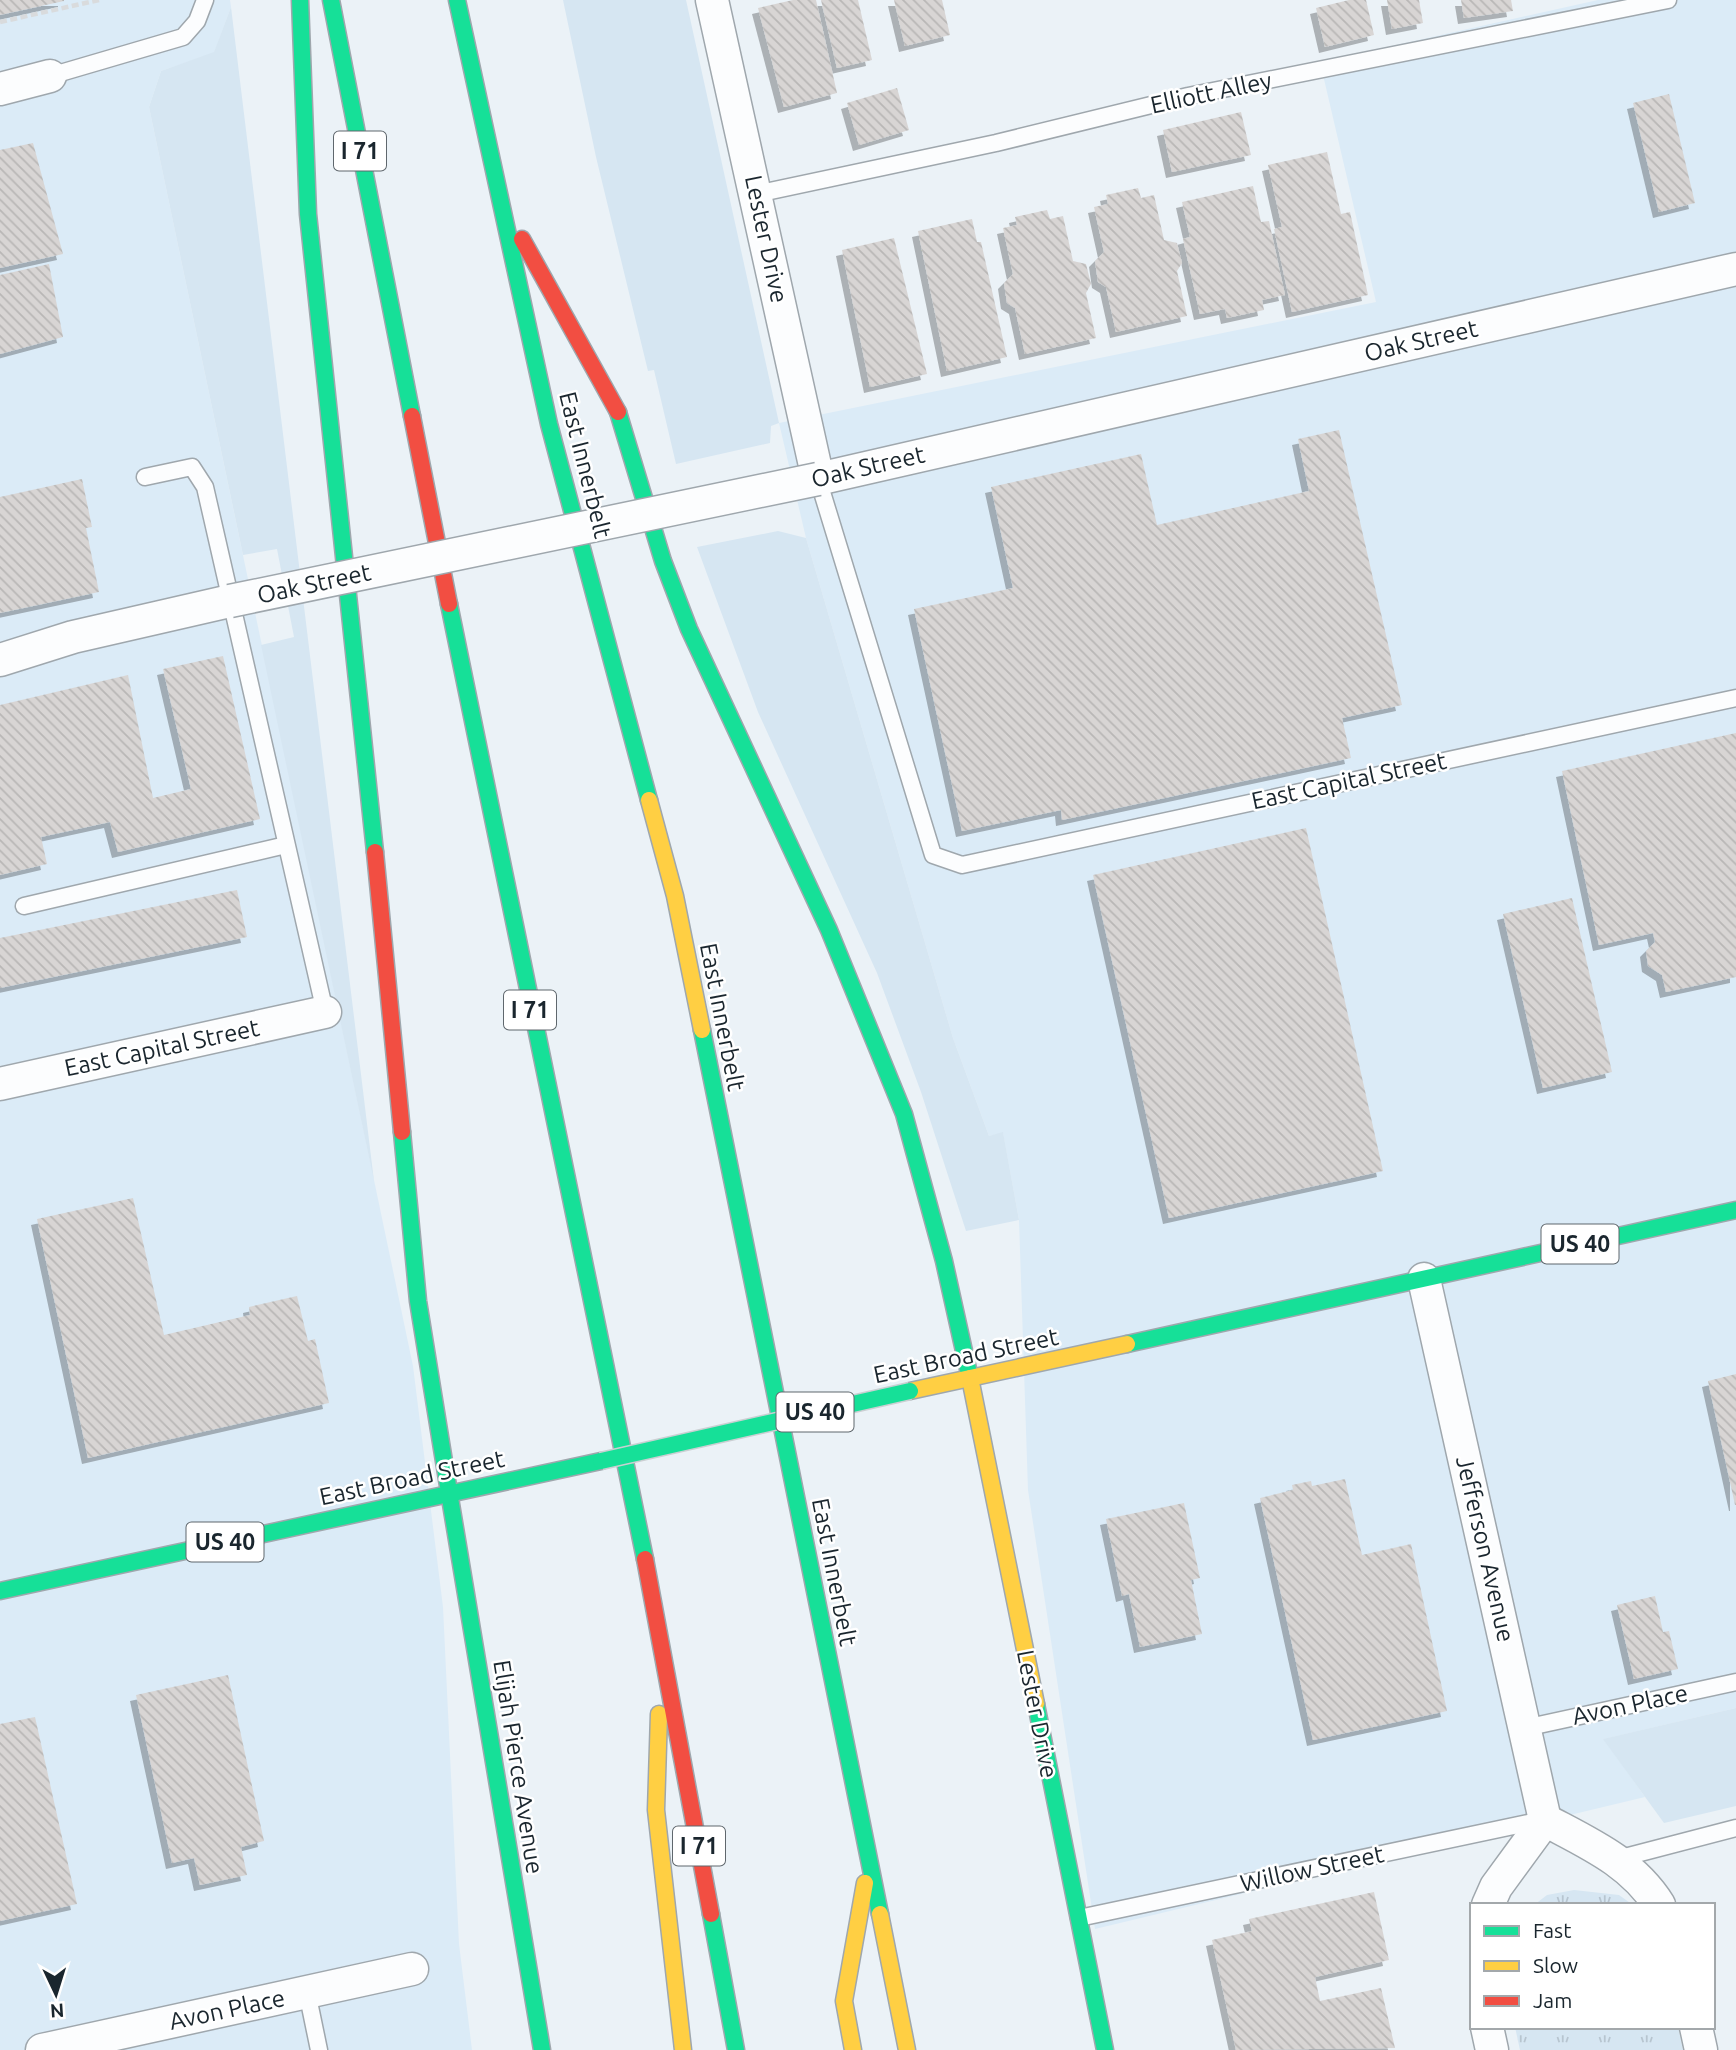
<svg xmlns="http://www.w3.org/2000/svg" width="1736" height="2050" font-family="Ubuntu,sans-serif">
<defs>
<pattern id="park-tufts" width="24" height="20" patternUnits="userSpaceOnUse" patternTransform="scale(1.75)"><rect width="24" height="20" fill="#d6e6f2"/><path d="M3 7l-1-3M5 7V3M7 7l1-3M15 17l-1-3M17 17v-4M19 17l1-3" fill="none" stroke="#b7c5d0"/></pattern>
<pattern id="building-back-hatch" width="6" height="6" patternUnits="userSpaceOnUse" patternTransform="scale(1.75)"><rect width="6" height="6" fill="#d8d5d4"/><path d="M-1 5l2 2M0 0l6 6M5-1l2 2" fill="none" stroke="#b9b7b6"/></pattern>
<filter id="shadow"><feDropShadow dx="-6" dy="6" stdDeviation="0" flood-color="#0004"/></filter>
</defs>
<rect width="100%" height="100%" fill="#ebf2f7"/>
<!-- built -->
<g fill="#dbebf7">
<polygon points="0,0 230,0 231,7 214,53 161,71 149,107 413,1366 443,1607 459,1944 472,2050 0,2050"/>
<polygon points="1598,0 1736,0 1736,1708 1604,1739 1645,1797 1095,1929 1028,1490 1019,1220 1003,1133 989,1136 953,1038 806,538 779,423 1376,302 1320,62"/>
</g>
<!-- grass -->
<g fill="#d6e6f2">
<polygon points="563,0 686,0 779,423 771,426 770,443 676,464 654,370 648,371 596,157"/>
<polygon points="231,7 374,1181 261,645 294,637 277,549 243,555 149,107 161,71 214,52"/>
<polygon points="778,531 806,538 953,1038 989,1136 1003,1132 1019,1220 966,1231 921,1092 877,973 758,712 697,547"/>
<polygon points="1736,1708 1736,1806 1664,1823 1603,1739"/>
</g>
<!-- park -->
<g fill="url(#park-tufts)">
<polygon points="1574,1890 1619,1895 1633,1905 1534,1905 1547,1895"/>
<polygon points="1515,2027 1678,2027 1683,2050 1520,2050"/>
</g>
<!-- building -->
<g fill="url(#building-back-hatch)" filter="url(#shadow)">
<polygon points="0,0 64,0 64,1 0,15"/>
<polygon points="793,0 816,0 837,93 784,107 758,8"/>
<polygon points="821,0 858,0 872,60 837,68"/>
<polygon points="894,0 942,0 950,35 905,46"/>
<polygon points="1349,0 1366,0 1374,35 1325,47 1316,8"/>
<polygon points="1387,0 1419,0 1423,23 1392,29"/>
<polygon points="1461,0 1511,0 1513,11 1464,18"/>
<polygon points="897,88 909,130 859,145 847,103"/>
<polygon points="1669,94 1695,203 1659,212 1633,103"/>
<polygon points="1241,112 1251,155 1172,172 1163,130"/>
<polygon points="33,143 63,254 0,268 0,150"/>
<polygon points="1327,152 1341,214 1350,212 1368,295 1292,312 1274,229 1282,227 1268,165"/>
<polygon points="1253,186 1261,222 1269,221 1285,295 1262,300 1264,310 1227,318 1225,309 1200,314 1183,239 1190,237 1182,202"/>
<polygon points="1138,188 1141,198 1154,195 1164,240 1177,243 1182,263 1177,271 1187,316 1116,332 1106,287 1098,282 1095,261 1104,252 1094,207 1108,204 1106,195"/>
<polygon points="1047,210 1050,219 1063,216 1073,261 1086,264 1091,284 1086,293 1096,338 1025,354 1015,308 1007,303 1004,283 1013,274 1003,228 1017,225 1015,217"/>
<polygon points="972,219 977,242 981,242 1007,357 947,371 918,231"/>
<polygon points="894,238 927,374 870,387 842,250"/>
<polygon points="49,264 63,337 0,354 0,275"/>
<polygon points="1339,430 1402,705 1342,718 1351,758 1062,820 1061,810 962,831 914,609 1013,588 991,487 1141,454 1157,525 1309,491 1298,439"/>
<polygon points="82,479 92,527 86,528 99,592 0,613 0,497"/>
<polygon points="223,656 260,819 118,852 110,822 41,837 47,864 0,875 0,705 128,675 153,798 191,789 163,669"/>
<polygon points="1736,733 1736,977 1666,992 1662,975 1648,966 1646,951 1655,942 1653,933 1599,945 1562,771"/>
<polygon points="1306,828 1383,1171 1169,1218 1093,875"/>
<polygon points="237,890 247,937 0,988 0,938"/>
<polygon points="1572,898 1612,1072 1543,1088 1503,914"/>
<polygon points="133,1198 164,1335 250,1315 249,1307 297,1296 308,1341 315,1339 329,1403 88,1458 37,1219"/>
<polygon points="1736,1374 1736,1505 1735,1505 1708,1381"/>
<polygon points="1345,1479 1362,1555 1411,1544 1447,1711 1313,1740 1260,1498 1293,1490 1292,1485 1311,1481 1312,1486"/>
<polygon points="1184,1503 1200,1578 1191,1580 1202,1634 1140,1647 1129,1594 1122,1596 1106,1519"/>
<polygon points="1655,1596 1663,1632 1669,1631 1678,1669 1634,1679 1617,1605"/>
<polygon points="228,1675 264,1841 241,1847 247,1875 200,1885 194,1858 172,1863 136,1695"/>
<polygon points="35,1717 77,1904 0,1921 0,1724"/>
<polygon points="1374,1892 1389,1960 1315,1977 1320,2001 1381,1988 1395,2048 1236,2050 1212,1940 1252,1931 1249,1919"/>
</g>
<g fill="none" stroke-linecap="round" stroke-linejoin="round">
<defs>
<g id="lane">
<polyline points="50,76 183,37 197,21 205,0"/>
<polyline points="756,194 996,143 1188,96 1668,0"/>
<polyline points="145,477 192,467 205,487 325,1012"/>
<polyline points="818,479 933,855 962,865 1736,698"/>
<polyline points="24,906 286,845"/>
<polyline points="1525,1728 1736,1682"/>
<polyline points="1617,1859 1736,1828"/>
<polyline points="1079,1918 1542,1820"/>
<polyline points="307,1992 319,2050"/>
</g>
<g id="street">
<polyline points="712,0 818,479 1736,269"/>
<polyline points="0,89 50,76"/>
<polyline points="0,660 73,637 230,601"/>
<polyline points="0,1084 325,1012"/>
<polyline points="1424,1279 1545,1820 1496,1887 1488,1905"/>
<path d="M1545,1820c43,23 87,42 114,85"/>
<polyline points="1487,2027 1492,2050"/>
<polyline points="1696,2027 1701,2050"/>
<polyline points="42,2050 412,1969"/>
</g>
<g id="fast">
<polyline points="300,0 308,214 375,852"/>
<polyline points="331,0 412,416"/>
<polyline points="457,0 549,424 649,800"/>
<polyline points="618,412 663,561 689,629 829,930 904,1114 944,1261 970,1378"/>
<polyline points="449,604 645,1559"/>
<polyline points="702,1030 880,1914"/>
<polyline points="402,1132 418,1301 449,1492"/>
<polyline points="1127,1344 1736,1210"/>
<polyline points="449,1492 542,2050"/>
<polyline points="0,1591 601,1461"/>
<polyline points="1036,1704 1105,2050"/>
<polyline points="711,1914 736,2050"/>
</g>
<g id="slow">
<polyline points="649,800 675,896 702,1030"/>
<polyline points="970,1378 1036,1704"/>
<polyline points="910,1391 1127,1344"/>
<polyline points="659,1714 656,1810 683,2050"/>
<polyline points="880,1914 907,2050"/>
<polyline points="853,2050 844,2001 865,1883"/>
</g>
<g id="jam">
<polyline points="522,239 618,412"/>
<polyline points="412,416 449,604"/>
<polyline points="375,852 402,1132"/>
<polyline points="645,1559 711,1914"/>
</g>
</defs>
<!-- lane casing -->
<use href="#lane" stroke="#9fa7ad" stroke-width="19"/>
<!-- street casing -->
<use href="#street" stroke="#9fa7ad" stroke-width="35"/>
<!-- fast casing -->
<use href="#fast" stroke="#9fa7ad" stroke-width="19"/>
<!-- slow casing -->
<use href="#slow" stroke="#9fa7ad" stroke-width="19"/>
<!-- jam casing -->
<use href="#jam" stroke="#9fa7ad" stroke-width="19"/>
<!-- path -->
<polyline stroke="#d9dbdd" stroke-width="4.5" stroke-dasharray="7 3.5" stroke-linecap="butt" points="0,22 99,0"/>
<!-- lane -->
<use href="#lane" stroke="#fcfdfe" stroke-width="16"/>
<!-- street -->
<use href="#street" stroke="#fcfdfe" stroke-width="32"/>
<!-- fast -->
<use href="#fast" stroke="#16e098" stroke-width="16"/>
<!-- slow -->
<use href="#slow" stroke="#ffcf43" stroke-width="16"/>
<!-- jam -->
<use href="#jam" stroke="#f24e42" stroke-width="16"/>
<defs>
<polyline id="street-bridge" points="230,601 818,479"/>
<polyline id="fast-bridge" points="601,1461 910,1391"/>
</defs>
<!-- street-bridge casing -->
<use href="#street-bridge" stroke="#9fa7ad" stroke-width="35" stroke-linecap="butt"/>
<!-- fast-bridge casing -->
<use href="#fast-bridge" stroke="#cacfd2" stroke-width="19" stroke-linecap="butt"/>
<!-- street-bridge -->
<use href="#street-bridge" stroke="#fcfdfe" stroke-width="32"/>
<!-- fast-bridge -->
<use href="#fast-bridge" stroke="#16e098" stroke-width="16"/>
</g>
<g text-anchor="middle" stroke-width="5" stroke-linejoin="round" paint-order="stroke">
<!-- shield labels -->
<g fill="#fff" stroke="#5f676d" stroke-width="2">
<rect x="334" y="131.5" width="52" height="39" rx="5"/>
<rect x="504" y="990.5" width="52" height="39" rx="5"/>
<rect x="1541.5" y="1224.5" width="77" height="39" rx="5"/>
<rect x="776.5" y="1392.5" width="77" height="39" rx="5"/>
<rect x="186.5" y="1522.5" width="77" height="39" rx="5"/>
<rect x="673" y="1826.5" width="52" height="39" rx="5"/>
</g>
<g font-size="23" font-weight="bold" fill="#1a262e">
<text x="360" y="159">I 71</text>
<text x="530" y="1018">I 71</text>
<text x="1580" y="1252">US 40</text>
<text x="815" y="1420">US 40</text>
<text x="225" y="1550">US 40</text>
<text x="699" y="1854">I 71</text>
</g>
<!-- street labels -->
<g font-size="24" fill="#1a262e" stroke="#fff">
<text transform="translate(1211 93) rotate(-12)" y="8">Elliott Alley</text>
<text transform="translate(766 239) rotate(78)" y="8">Lester Drive</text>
<text transform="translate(1421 341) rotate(-13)" y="8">Oak Street</text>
<text transform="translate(585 465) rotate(76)" y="8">East Innerbelt</text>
<text transform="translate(868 467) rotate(-13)" y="8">Oak Street</text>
<text transform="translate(314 584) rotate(-12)" y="8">Oak Street</text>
<text transform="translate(1349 781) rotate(-12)" y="8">East Capital Street</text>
<text transform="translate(722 1017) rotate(79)" y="8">East Innerbelt</text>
<text transform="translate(162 1048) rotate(-12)" y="8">East Capital Street</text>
<text transform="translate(966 1356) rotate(-12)" y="8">East Broad Street</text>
<text transform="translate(412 1478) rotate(-12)" y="8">East Broad Street</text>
<text transform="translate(1485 1549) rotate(77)" y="8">Jefferson Avenue</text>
<text transform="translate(834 1572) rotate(79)" y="8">East Innerbelt</text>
<text transform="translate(1630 1705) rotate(-12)" y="8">Avon Place</text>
<text transform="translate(1037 1714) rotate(79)" y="8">Lester Drive</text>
<text transform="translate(518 1767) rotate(81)" y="8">Elijah Pierce Avenue</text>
<text transform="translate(1312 1869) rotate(-12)" y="8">Willow Street</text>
<text transform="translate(227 2010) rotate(-12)" y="8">Avon Place</text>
</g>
</g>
<!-- legend -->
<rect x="1470" y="1903" width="245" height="126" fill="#ffffff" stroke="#a3a8ab" stroke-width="2"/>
<rect x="1484" y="1926" width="35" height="10" fill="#16e098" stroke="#a3a8ab" stroke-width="2"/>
<text x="1533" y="1938" font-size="21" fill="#1a262e">Fast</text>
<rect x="1484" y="1961" width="35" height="10" fill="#ffcf43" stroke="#a3a8ab" stroke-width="2"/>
<text x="1533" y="1973" font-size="21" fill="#1a262e">Slow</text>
<rect x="1484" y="1996" width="35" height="10" fill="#f24e42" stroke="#a3a8ab" stroke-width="2"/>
<text x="1533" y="2008" font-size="21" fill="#1a262e">Jam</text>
<!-- north arrow -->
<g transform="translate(56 1994) rotate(176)" stroke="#ffffff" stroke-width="5" paint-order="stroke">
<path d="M0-5L12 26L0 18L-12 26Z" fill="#1a262e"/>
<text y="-10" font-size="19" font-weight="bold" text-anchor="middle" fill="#1a262e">N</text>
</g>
</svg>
